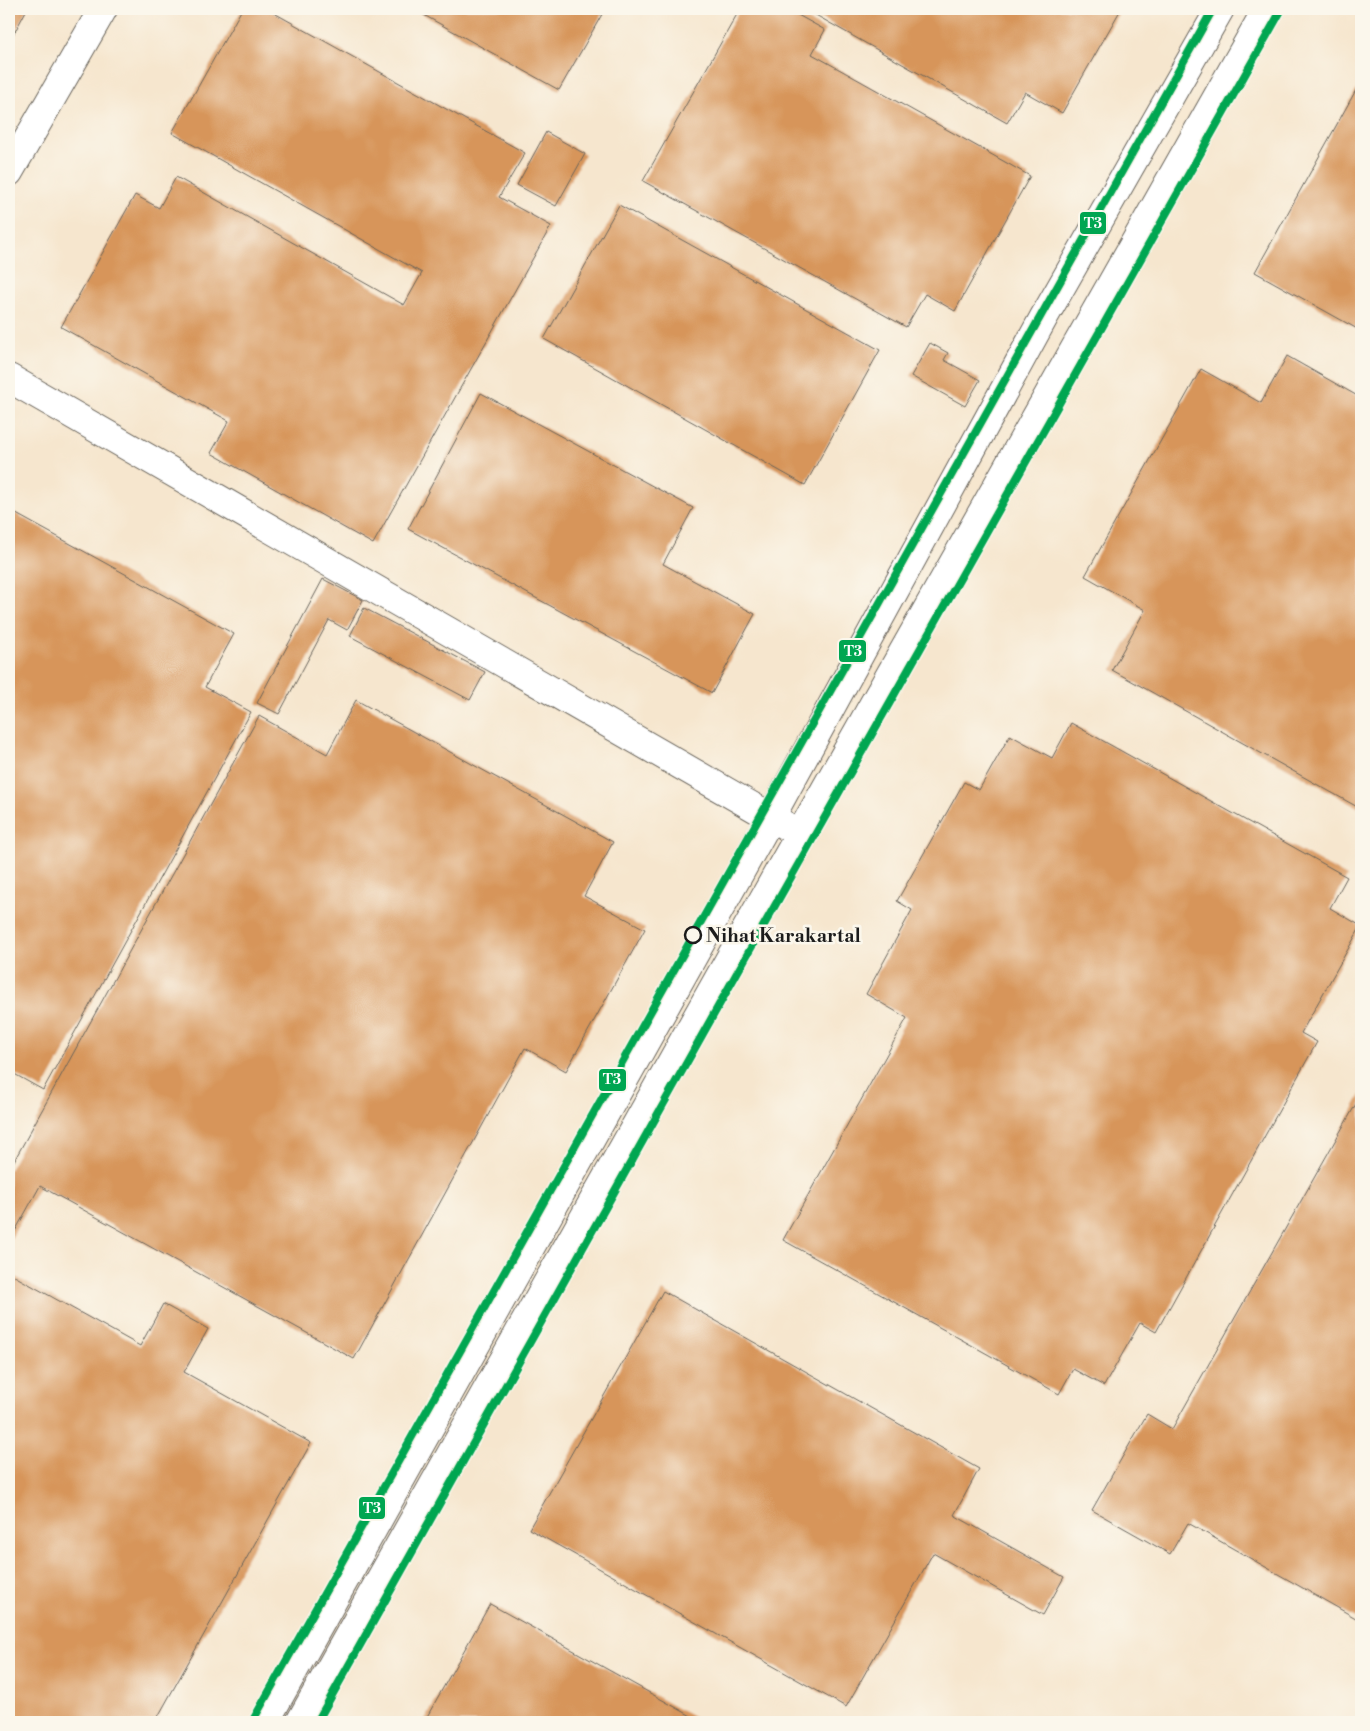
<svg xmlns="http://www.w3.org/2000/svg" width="1370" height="1731" font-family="'Libre Bodoni',serif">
<rect width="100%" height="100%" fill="#fbf7ec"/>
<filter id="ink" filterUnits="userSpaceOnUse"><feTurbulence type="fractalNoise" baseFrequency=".02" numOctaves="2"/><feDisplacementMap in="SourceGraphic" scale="10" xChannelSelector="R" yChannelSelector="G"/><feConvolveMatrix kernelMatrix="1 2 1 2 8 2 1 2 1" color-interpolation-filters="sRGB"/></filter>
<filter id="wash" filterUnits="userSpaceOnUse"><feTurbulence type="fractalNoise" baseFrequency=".0096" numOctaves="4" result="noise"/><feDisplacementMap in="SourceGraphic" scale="20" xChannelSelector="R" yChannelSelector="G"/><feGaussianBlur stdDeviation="1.12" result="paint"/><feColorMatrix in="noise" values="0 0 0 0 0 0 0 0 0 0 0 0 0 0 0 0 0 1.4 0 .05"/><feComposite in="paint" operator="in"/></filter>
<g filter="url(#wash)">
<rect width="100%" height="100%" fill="#f6e6ce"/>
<g id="blocks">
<!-- building -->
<g fill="#d7955a">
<polygon points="9,9 27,9 11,39 9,38"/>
<polygon points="242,9 267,9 525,153 499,197 551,226 373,544 211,453 229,421 61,327 135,195 159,208 176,177 404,305 422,273 172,133"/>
<polygon points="413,9 605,9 559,90"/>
<polygon points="740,9 787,9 825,30 812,54 1030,176 955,311 925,294 906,327 643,181"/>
<polygon points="805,9 1121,9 1062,113 1025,92 1007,123"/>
<polygon points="1361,81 1361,331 1255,272"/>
<polygon points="546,132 585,154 556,206 517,185"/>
<polygon points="619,205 880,350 805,485 544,339"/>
<polygon points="930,343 948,353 944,360 980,380 965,406 911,376"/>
<polygon points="1287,356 1361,398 1361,809 1112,670 1145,610 1085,576 1201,369 1261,403"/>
<polygon points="481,393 693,508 663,564 755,614 712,693 408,529"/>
<polygon points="9,510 234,634 205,687 251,712 43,1090 9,1071"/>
<polygon points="323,579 363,600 347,630 329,620 279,714 257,703"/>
<polygon points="364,608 485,672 470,700 350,636"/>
<polygon points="356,700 613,842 584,896 645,929 566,1071 525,1048 354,1359 40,1186 9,1242 9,1170 259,716 327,754"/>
<polygon points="1071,723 1347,877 1330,908 1361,926 1301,1033 1317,1042 1156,1332 1140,1323 1104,1386 1073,1369 1059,1394 783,1240 907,1018 866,994 912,910 897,901 964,782 979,790 1010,735 1052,758"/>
<polygon points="1361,1095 1361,1621 1188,1523 1170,1554 1092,1510 1147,1414 1172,1429"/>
<polygon points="9,1273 140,1346 163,1304 208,1329 184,1372 311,1443 155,1722 9,1722"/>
<polygon points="663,1291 979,1469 954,1515 1064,1577 1043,1615 933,1553 846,1707 529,1529"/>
<polygon points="490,1604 702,1722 424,1722"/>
</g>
</g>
</g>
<g filter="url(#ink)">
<use href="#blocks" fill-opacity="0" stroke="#68635a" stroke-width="1"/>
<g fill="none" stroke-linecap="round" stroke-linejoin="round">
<defs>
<g id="minor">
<polyline points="9,172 103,9"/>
<polyline points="9,378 800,834"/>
</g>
<g id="tertiary">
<polyline points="265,1722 771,817 1044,317 1220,9"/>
<polyline points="300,1722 800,834 1267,9"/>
</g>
</defs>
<!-- minor casing -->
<use href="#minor" stroke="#68635a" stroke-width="30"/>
<!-- tertiary casing -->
<use href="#tertiary" stroke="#68635a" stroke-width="30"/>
<!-- minor -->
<use href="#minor" stroke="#fff" stroke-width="28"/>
<!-- tertiary -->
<use href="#tertiary" stroke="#fff" stroke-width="28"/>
<defs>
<g id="tram-1">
<polyline points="252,1722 1213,9"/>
<polyline points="317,1722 742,964 1282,9"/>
</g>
</defs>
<!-- tram-1 casing -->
<use href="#tram-1" stroke="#fbf7ec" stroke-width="11"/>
<!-- tram-1 -->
<use href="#tram-1" stroke="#00a651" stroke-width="8"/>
</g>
</g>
<!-- markers -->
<circle fill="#fbf7ec" stroke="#1c1c1c" stroke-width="2.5" cx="693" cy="935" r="8"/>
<g text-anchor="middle" stroke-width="5" stroke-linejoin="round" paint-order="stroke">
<!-- stop labels -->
<g font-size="19" font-weight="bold" fill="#1c1c1c" stroke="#fbf7ec" text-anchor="start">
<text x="706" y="942">Nihat Karakartal</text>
</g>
</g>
<g stroke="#fbf7ec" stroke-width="2">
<rect x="1079" y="211" width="28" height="24" rx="5" fill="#00a651"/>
<rect x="838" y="639" width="29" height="24" rx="5" fill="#00a651"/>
<rect x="598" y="1068" width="29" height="24" rx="5" fill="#00a651"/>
<rect x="358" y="1496" width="28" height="24" rx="5" fill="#00a651"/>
</g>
<g font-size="14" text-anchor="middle" font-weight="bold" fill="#fff">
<text x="1093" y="228">T3</text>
<text x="853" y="656">T3</text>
<text x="612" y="1084">T3</text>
<text x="372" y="1513">T3</text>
</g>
<!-- margin -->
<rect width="1370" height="1731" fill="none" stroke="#fbf7ec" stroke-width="30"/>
</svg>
